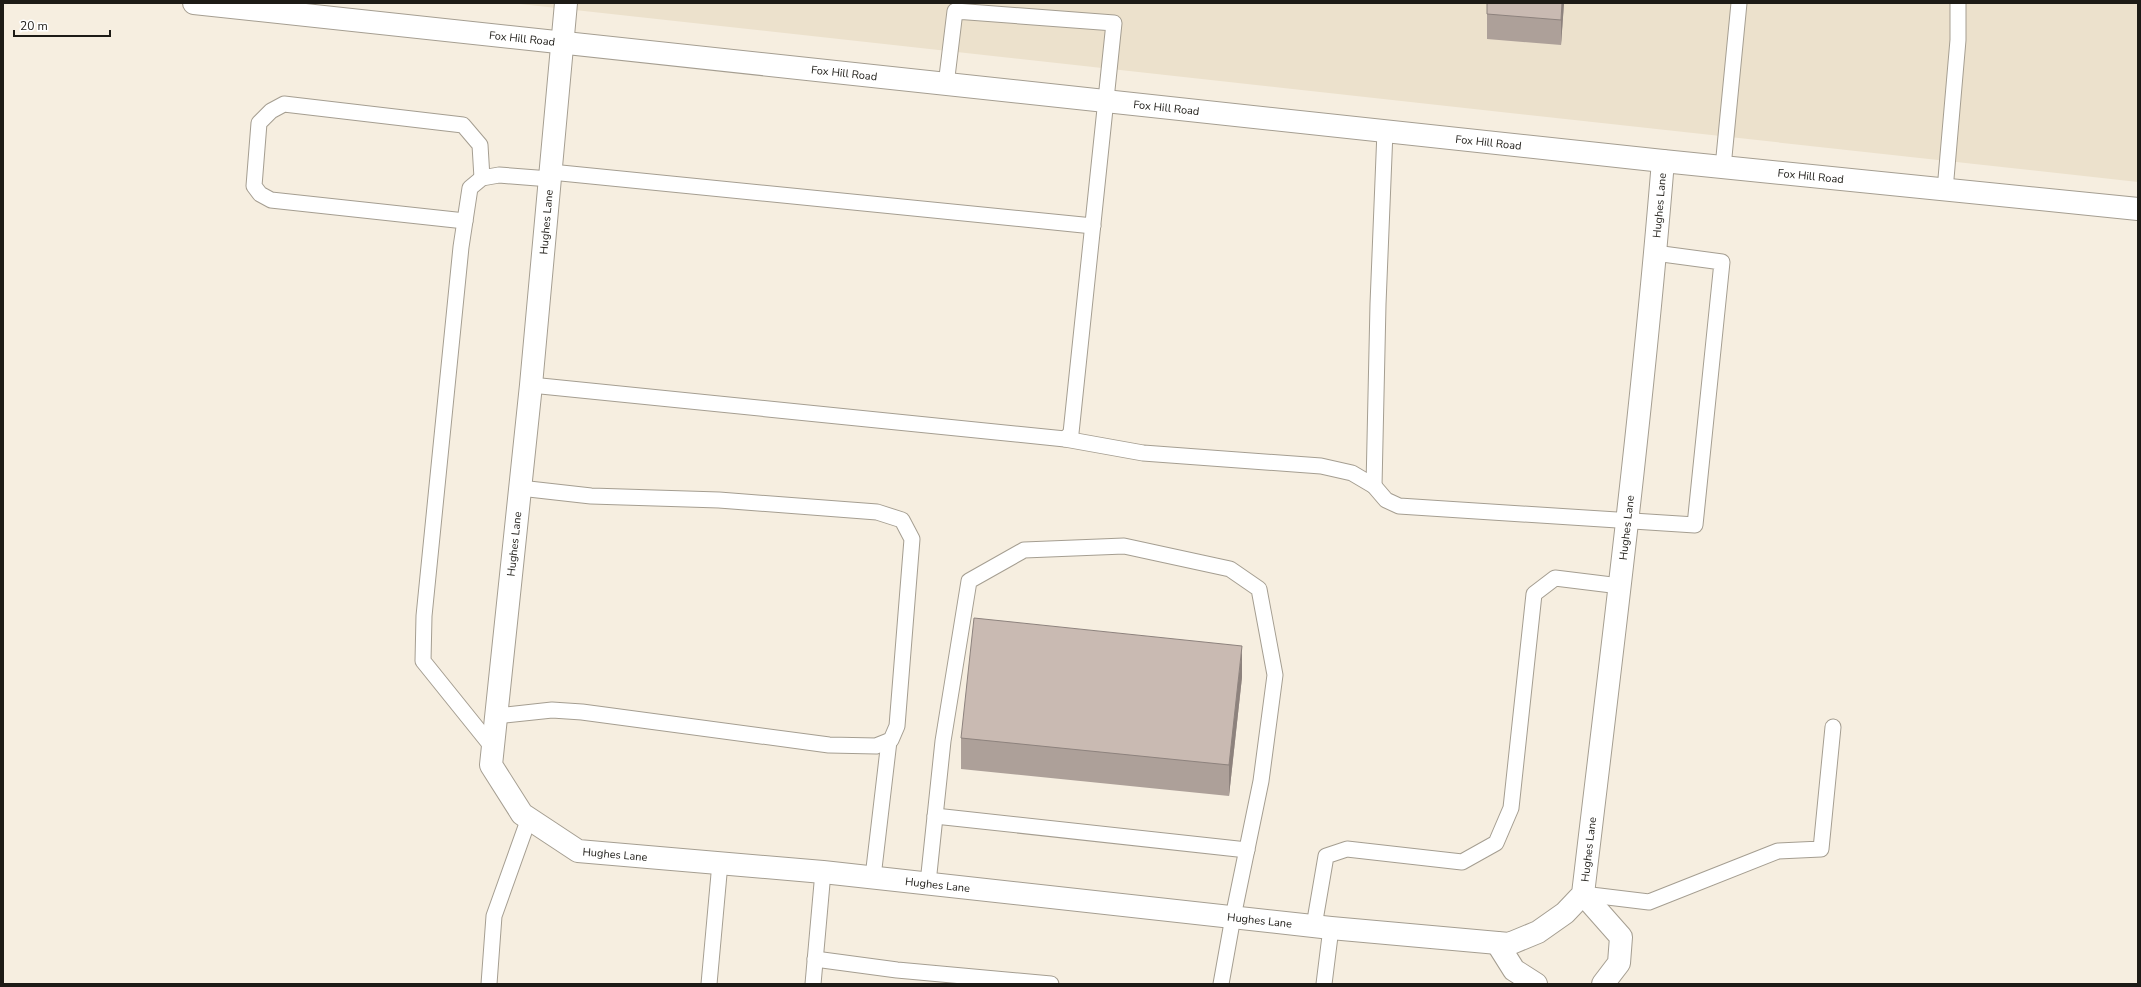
<svg xmlns="http://www.w3.org/2000/svg" width="2141" height="987" font-family="'Nunito Sans',sans-serif">
<rect width="100%" height="100%" fill="#f6eee0"/>
<!-- built -->
<polygon fill="#ece1cc" points="511,3 2138,3 2138,182"/>
<g fill="none" stroke-linecap="round" stroke-linejoin="round">
<defs>
<g id="service">
<polyline points="1723,167 1739,3"/>
<polyline points="551,172 1093,226"/>
<polyline points="1945,190 1958,40 1958,3"/>
<polyline points="465,221 271,200 260,194 254,186 259,123 271,111 284,104 463,125 480,145 482,178"/>
<polyline points="531,385 1065,439 1071,433 1114,23 955,11 946,85"/>
<polyline points="1065,439 1143,453 1321,466 1352,473 1374,486 1386,500 1399,506 1695,525 1722,262 1655,253"/>
<polyline points="1374,486 1378,304 1385,131"/>
<polyline points="496,716 552,710 582,712 829,745 876,746 891,740 897,726 912,539 902,520 877,512 719,500 591,496 520,488"/>
<polyline points="493,748 423,661 424,616 461,247 470,188 482,178 499,175 550,179"/>
<polyline points="935,816 1247,850"/>
<polyline points="873,877 889,741"/>
<polyline points="928,883 943,741 969,581 1024,550 1124,546 1230,569 1259,589 1275,675 1261,781 1233,917 1221,984"/>
<polyline points="1583,894 1649,902 1778,851 1821,849 1833,727"/>
<polyline points="1314,926 1326,856 1347,849 1462,862 1496,843 1511,808 1534,594 1555,578 1620,586"/>
<polyline points="815,959 897,970 1051,984"/>
<polyline points="489,984 494,916 529,818"/>
<polyline points="709,984 720,863"/>
<polyline points="813,984 823,872"/>
<polyline points="1324,984 1331,928"/>
</g>
<g id="minor">
<path id="s1" d="M566,3l-35,382 -40,380 31,49 56,37 245,21 508,56 178,16 29,-12 27,-19 18,-19c29,-244 60,-488 80,-733"/>
<polyline points="1583,894 1621,937 1619,963 1603,984"/>
<polyline points="1497,943 1514,970 1536,984"/>
</g>
<g id="tertiary">
<path id="s2" d="M194,3l1469,158 475,48"/>
</g>
</defs>
<!-- service casing -->
<use href="#service" stroke="#a59e91" stroke-width="17"/>
<!-- minor casing -->
<use href="#minor" stroke="#a59e91" stroke-width="24"/>
<!-- tertiary casing -->
<use href="#tertiary" stroke="#a59e91" stroke-width="24"/>
<!-- service -->
<use href="#service" stroke="#fff" stroke-width="15"/>
<!-- minor -->
<use href="#minor" stroke="#fff" stroke-width="22"/>
<!-- tertiary -->
<use href="#tertiary" stroke="#fff" stroke-width="22"/>
</g>
<!-- wall -->
<g fill="#ada099">
<polygon points="1477,3 1564,3 1561,45 1487,39 1487,4"/>
<polygon points="1242,677 1229,796 961,769 961,738"/>
</g>
<!-- shaded-wall -->
<g fill="#8d827d">
<polygon points="1562,3 1564,3 1561,45 1561,20"/>
<polygon points="1242,646 1242,677 1229,796 1229,765"/>
</g>
<!-- building -->
<g fill="#c9bab2" stroke="#8d827d">
<polygon points="1487,3 1562,3 1561,20 1487,14"/>
<polygon points="974,618 1242,646 1229,765 961,738"/>
</g>
<g text-anchor="middle" stroke-width="3" stroke-linejoin="round" paint-order="stroke">
<!-- street labels -->
<g font-size="11" fill="#1d1b16" stroke="#fff">
<text dy="4" stroke="none"><textPath href="#s2" startOffset="330">Fox Hill Road</textPath></text>
<text dy="4" stroke="none"><textPath href="#s2" startOffset="654">Fox Hill Road</textPath></text>
<text dy="4" stroke="none"><textPath href="#s2" startOffset="978">Fox Hill Road</textPath></text>
<text dy="4" stroke="none"><textPath href="#s2" startOffset="1302">Fox Hill Road</textPath></text>
<text dy="4" stroke="none"><textPath href="#s2" startOffset="1626">Fox Hill Road</textPath></text>
<text dy="4" stroke="none"><textPath href="#s1" startOffset="2610">Hughes Lane</textPath></text>
<text transform="translate(546 222) rotate(-85)" y="4">Hughes Lane</text>
<text dy="4" stroke="none"><textPath href="#s1" startOffset="2286">Hughes Lane</textPath></text>
<text transform="translate(514 544) rotate(-84)" y="4">Hughes Lane</text>
<text dy="4" stroke="none"><textPath href="#s1" startOffset="1962">Hughes Lane</textPath></text>
<text dy="4" stroke="none"><textPath href="#s1" startOffset="928">Hughes Lane</textPath></text>
<text dy="4" stroke="none"><textPath href="#s1" startOffset="1252">Hughes Lane</textPath></text>
<text dy="4" stroke="none"><textPath href="#s1" startOffset="1576">Hughes Lane</textPath></text>
</g>
</g>
<!-- border -->
<rect width="2141" height="987" fill="none" stroke="#1d1b16" stroke-width="8"/>
<!-- scale -->
<path d="M14 30v6h96v-6" fill="none" stroke="#1d1b16" stroke-width="2"/>
<text x="20" y="30" font-size="12" fill="#1d1b16" stroke="#ffffff" stroke-width="3" paint-order="stroke">20 m</text>
</svg>
